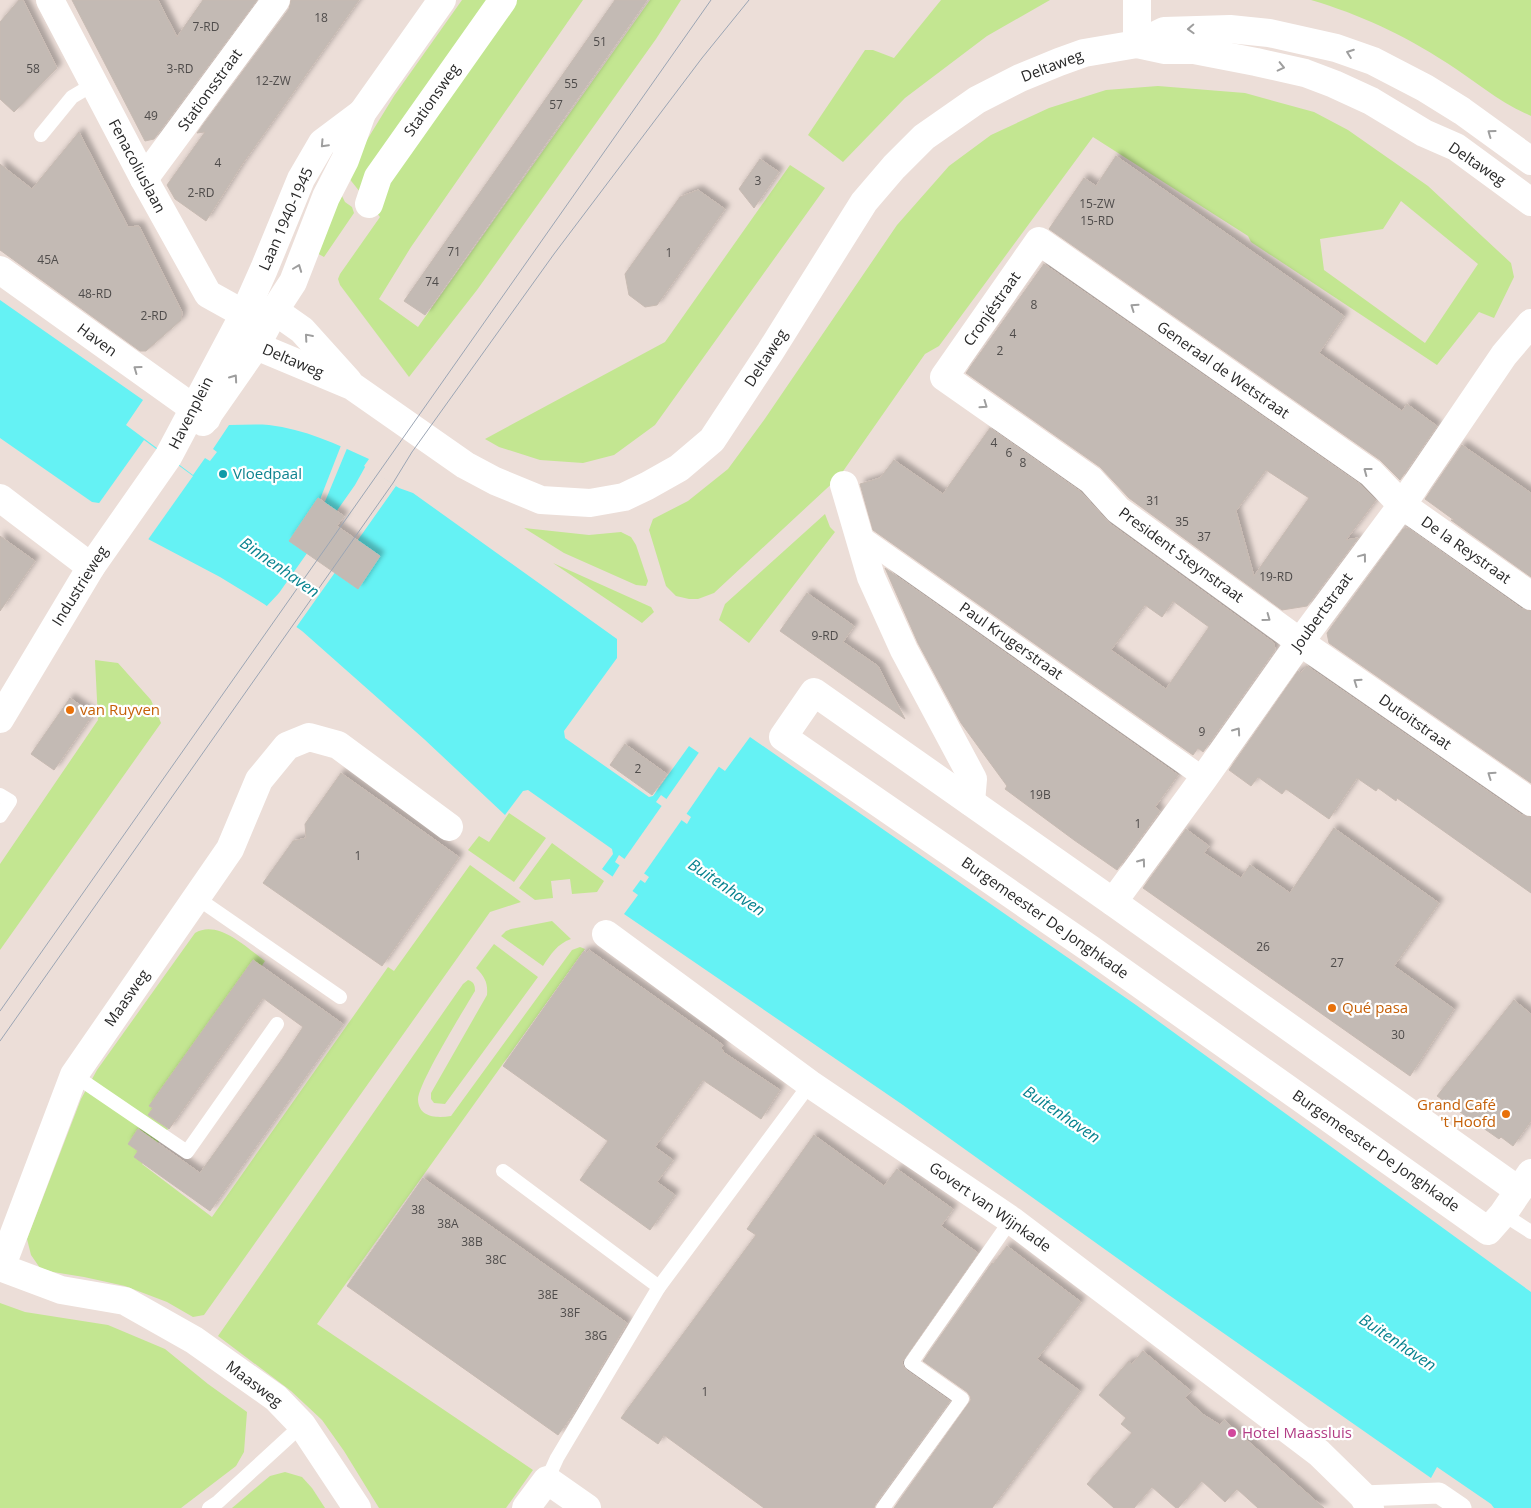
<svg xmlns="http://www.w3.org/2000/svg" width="1531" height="1508" font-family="'Open Sans',sans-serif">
<defs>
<filter id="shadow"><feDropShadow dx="4.5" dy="-4.5" stdDeviation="2.5" flood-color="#0004"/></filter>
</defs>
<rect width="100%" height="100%" fill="#ecded8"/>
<!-- green -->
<g fill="#c3e691" fill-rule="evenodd">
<polygon points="462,0 583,0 411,247 379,299 418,327 650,0 681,0 656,39 477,290 409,377 340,285 338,279 340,274 380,217 348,177 341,194 345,202 352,207 354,213 324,257 313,251 346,174 394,96"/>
<polygon points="941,0 1050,0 987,36 905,98 843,162 808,135 865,50 873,50 894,58"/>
<path d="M1311,0h220v116c-31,-13 -56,-35 -84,-53 -45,-29 -86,-48 -136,-63z"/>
<path d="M1158,86l87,7 69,19 34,18 80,56 83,77 3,14 -20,41 -15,-6 -42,53 -186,-123 -3,-6 -155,-99 -154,209 -14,8 -86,123 -125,116 -16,6h-9l-13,-3 -10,-10 -17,-56 4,-11 35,-18 40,-32 36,-49 133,-195 52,-59 42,-31 58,-27 57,-18zM1401,201l77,63 -53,79 -101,-73 -4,-31 63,-10z"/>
<polygon points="790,165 825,188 655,425 614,455 583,463 540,460 499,447 485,439 665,342"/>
<polygon points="825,514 830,527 835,532 749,643 719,620 725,604"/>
<polygon points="524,528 589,535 621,532 631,537 636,545 648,581 646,586 636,585 564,553"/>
<polygon points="553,563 651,607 654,612 642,623"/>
<polygon points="95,660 118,663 151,700 161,723 0,950 0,864 98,720"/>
<polygon points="509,813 546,838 514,882 468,850 479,836 489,842"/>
<polygon points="552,843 604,881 597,892 572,894 570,879 551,881 553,898 535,900 519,888"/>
<path d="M470,865l51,37 -31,10 -286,403 -11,2 -26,-15 -42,-16 -41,-9 -31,-5 -13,-4 -9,-13 -4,-16 54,-140 16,-29 98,-137c23,-14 52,15 70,28l-108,159 11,9 -26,35 70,53 176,-250 6,4z"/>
<path d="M552,921l19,18c-14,5 -20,15 -28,27l-42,-30 5,-5 5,-2z"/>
<path d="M494,944l44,33 -93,127 -11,-1 -3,-4v-6l56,-98c1,-12 -2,-18 -11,-27z"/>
<path d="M580,947l5,2 -268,375 216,146 -27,38h-127l-35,-57 -22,-31 -31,-29 -73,-55 245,-352 5,-4c6,2 7,5 7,11 -10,17 -58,94 -57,109 1,18 19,18 33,16l121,-166z"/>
<polygon points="0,1303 25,1312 108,1325 165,1349 208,1384 247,1412 244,1452 236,1466 181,1508 0,1508"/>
<polygon points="285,1472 302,1477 312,1488 325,1508 232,1508 270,1476"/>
</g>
<!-- water -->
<path fill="#65f2f4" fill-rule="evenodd" d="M0,300l143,100 -17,25 67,50 12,-17 5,3 7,-9 -4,-3 16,-24c13,0 27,-1 40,0 35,4 68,19 100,34l-5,7 35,22 14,5 204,146v19l-53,73 1,7 84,59 4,-1 36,-50 36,25 25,-34 386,268 395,287v216h-37l-3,-4 -54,-37 -6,11 -265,-185 -263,-188 -279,-191 14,-19 -36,-26 11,-15 -1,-5 -84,-59 -5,1 -18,24 -81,-76 -122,-108 -38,-27 -44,-27 -72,-38 -49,-36 -7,-1 -92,-64zM661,795l30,22 -4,7 -31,-22zM619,855l30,22 -4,6 -30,-21z"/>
<!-- pier -->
<g fill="#ecded8">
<polygon points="144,440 193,476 147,541 97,506"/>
<polygon points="342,443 348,446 324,504 319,502"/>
<polygon points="369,460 371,461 368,465 371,469 396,486 295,629 265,608 279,593 355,485"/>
<polygon points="700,751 720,765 685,816 665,801"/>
<polygon points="663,804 683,818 643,875 623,861"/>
<polygon points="621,863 642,878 631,893 611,879"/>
</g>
<!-- building -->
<g fill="#c3bab4" stroke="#c7bab2" fill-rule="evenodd" filter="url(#shadow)">
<polygon points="19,0 23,0 57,68 14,112 0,99 0,22"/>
<polygon points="72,0 158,0 177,37 203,0 257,0 154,139 145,141"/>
<polygon points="291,0 359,0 241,166 206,221 175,199 167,185 205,132 197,133 289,9"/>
<polygon points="615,0 647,0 425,315 404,301"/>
<polygon points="79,132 128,227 139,226 182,312 181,320 146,351 140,351 0,250 0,164 32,189"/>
<polygon points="1116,156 1344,316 1319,353 1402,411 1407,404 1437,426 1400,480 1380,460 1049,229 1084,178 1096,186"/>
<polygon points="760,159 779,172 754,208 739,189"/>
<polygon points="698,190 725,209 657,305 645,307 629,295 625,274 680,197"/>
<path d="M1044,264l317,221 15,15 -30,40 12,-2 -51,68 -25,4 -153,-112 -29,-31 -134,-94zM1266,470l43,28 -55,78 -18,-65z"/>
<path d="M990,428l91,64 28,31 165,120 1,7 -72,102 -5,-4 -5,7 -320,-225 -13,-46 20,-6 14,-18 49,34zM1173,601l36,26 -43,62 -55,-39 34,-45 17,12z"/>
<polygon points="1462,445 1531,493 1531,577 1451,520 1454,520 1425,499"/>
<polygon points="318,498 344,516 337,526 380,556 358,589 289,541"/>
<polygon points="1408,528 1522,609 1531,611 1531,783 1329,643 1327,633 1403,529"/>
<polygon points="0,536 35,561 0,611"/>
<polygon points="885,568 1178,775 1155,807 1160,811 1117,870 1074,840 1005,789 1007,786 961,723 918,643"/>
<polygon points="807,593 854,626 843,642 878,666 905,719 780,631"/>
<polygon points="1307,666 1522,815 1531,817 1531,893 1397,798 1396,801 1378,788 1376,791 1357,778 1329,819 1286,789 1282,794 1258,777 1251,786 1229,770 1298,671 1301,673"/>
<polygon points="70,698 93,714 54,770 31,754"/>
<polygon points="625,744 667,774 652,795 610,765"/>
<polygon points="341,773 459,857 382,966 263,883 293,841 306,838 305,824"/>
<polygon points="1334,828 1439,903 1394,966 1454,1009 1410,1076 1143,888 1186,829 1209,846 1204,853 1241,878 1250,865 1290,893"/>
<polygon points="589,950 723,1045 721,1048 724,1051 723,1052 780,1090 761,1119 703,1080 655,1147 673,1160 657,1182 675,1195 650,1230 580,1180 608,1141 503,1066 584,951 587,953"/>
<polygon points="253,960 343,1024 210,1211 134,1157 138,1151 128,1144 138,1129 200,1173 282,1059 303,1027 263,998 169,1129 148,1115 153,1108 149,1106"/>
<polygon points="1514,1000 1531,1014 1531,1121 1513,1146 1501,1137 1499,1139 1437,1096"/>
<polygon points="814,1135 884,1186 897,1169 953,1209 941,1226 978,1253 902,1362 903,1366 906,1370 950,1401 876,1503 874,1508 764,1508 664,1435 658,1444 621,1418 756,1235 747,1229"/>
<polygon points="423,1178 627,1323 573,1414 558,1435 347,1286"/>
<polygon points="1007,1246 1081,1302 1037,1359 1080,1391 992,1508 894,1508 971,1400 970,1396 967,1392 923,1361 992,1263 993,1264"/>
<polygon points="1143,1351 1191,1391 1185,1398 1204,1415 1220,1425 1224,1420 1324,1508 1258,1508 1237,1489 1225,1502 1202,1481 1178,1508 1176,1508 1152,1487 1134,1508 1114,1508 1087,1484 1132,1433 1121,1424 1126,1418 1099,1395 1129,1361 1132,1364"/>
</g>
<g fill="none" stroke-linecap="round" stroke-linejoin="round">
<!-- service -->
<g stroke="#fff" stroke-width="14">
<polyline points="41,135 72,97 94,84"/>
<polyline points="0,795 10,801 0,816"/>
<polyline points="197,898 340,997"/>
<polyline points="74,1075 187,1152 277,1024"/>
<polyline points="503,1171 659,1287"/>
<polyline points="1503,1214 1531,1232"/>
<polyline points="547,1480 557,1458 659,1287 810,1084"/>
<polyline points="209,1508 218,1502 302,1425"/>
<polyline points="883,1508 962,1399 911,1363 1011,1220"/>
</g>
<!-- pedestrian -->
<g stroke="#fff" stroke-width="21">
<polyline points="859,535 1204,778"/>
<polyline points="1363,1496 1439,1493 1461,1508"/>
</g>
<!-- minor -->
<g stroke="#fff" stroke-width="28">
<polyline points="50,0 144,179 208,294 244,314"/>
<polyline points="1137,0 1137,44"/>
<polyline points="144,179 276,0"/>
<polyline points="369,204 378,177 503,0"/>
<polyline points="0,270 207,418"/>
<polyline points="844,485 871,577 904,650 973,779 971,802"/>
<polyline points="0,498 91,567"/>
<polyline points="1531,596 1402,505 1371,473 1039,241 944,377 1091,480 1118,510 1300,642 1531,802"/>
<polyline points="1113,902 1204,778 1300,642 1402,505 1504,355 1531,323"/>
<polyline points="606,934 810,1084 1011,1220 1319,1453 1363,1496 1370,1508"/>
<polyline points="1518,1190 1113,902 814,692 783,737 1089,948 1488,1231 1503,1214 1531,1173"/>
<polyline points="0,1267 61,1290 125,1301 194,1340 276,1398 302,1425 357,1508"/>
<polyline points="1,1268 74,1075 230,849 259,780 287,746 309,737 338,745 449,827"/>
<polyline points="526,1508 547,1480 587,1508"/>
</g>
<!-- secondary -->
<g stroke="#fff" stroke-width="28">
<polyline points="1137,44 1165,50 1194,50 1256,62 1305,73 1334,84 1371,101 1424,133 1456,147 1531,202"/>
<polyline points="258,313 275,311 302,330 348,381"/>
<polyline points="244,314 256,346 352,386 465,465 495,481 541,500 590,503 624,497 647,486 679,468 712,440 770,352 864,202 894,167 924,137 977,100 1020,78 1059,62 1084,53 1137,44 1164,31 1230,29 1269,33 1336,48 1373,61 1425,88 1462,111 1531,161"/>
<polyline points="203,422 256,346 278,305 293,282 326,197 345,160 362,113 442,0"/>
<polyline points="0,719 91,567 168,457 244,314 264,269 301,179 322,143 362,113"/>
</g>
<!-- tram -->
<g stroke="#9ba5b4" stroke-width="1">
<polyline points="0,1011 711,0"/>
<polyline points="0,1041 393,483 412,452 554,254 702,58 749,0"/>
</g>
</g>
<!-- one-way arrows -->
<defs><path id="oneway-chevron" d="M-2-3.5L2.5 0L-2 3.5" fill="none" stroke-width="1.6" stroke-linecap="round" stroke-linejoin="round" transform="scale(1.25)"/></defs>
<g stroke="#9e9e9e">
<use href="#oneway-chevron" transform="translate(1191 29) rotate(178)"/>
<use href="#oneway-chevron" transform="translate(1350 53) rotate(-160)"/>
<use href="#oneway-chevron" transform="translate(1281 67) rotate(13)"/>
<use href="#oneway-chevron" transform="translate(1491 133) rotate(-144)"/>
<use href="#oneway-chevron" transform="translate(324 144) rotate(133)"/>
<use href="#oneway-chevron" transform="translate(298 268) rotate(-69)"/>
<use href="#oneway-chevron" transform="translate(1134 307) rotate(-145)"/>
<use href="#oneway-chevron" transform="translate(308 337) rotate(-131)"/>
<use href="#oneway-chevron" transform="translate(137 369) rotate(-144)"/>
<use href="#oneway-chevron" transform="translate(234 378) rotate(-55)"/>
<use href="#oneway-chevron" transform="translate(984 405) rotate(35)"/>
<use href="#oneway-chevron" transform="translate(1367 471) rotate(-143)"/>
<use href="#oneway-chevron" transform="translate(1363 557) rotate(-53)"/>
<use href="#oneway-chevron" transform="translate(1267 618) rotate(36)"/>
<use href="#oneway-chevron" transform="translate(1357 682) rotate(-145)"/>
<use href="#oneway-chevron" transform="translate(1237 731) rotate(-55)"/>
<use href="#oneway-chevron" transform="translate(1491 775) rotate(-145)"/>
<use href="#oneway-chevron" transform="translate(1142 862) rotate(-54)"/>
</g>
<!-- markers -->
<circle fill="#0f9aa8" stroke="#fff" stroke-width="2" cx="223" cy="474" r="5"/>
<g fill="#e8710a" stroke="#fff" stroke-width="2">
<circle cx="70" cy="710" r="5"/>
<circle cx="1332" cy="1008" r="5"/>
<circle cx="1506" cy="1114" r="5"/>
</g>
<circle fill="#d1479c" stroke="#fff" stroke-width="2" cx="1232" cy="1433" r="5"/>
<g text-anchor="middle" stroke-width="4.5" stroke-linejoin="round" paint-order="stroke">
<!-- number labels -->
<g font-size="12" fill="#4f4c4b">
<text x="321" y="22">18</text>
<text x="206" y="31">7-RD</text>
<text x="600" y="46">51</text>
<text x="33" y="73">58</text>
<text x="180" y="73">3-RD</text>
<text x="273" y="85">12-ZW</text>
<text x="571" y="88">55</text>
<text x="556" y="109">57</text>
<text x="151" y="120">49</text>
<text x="218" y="167">4</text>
<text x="758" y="185">3</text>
<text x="201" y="197">2-RD</text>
<text x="1097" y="208">15-ZW</text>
<text x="1097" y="225">15-RD</text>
<text x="454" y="256">71</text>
<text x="669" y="257">1</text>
<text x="48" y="264">45A</text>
<text x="432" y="286">74</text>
<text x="95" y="298">48-RD</text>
<text x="1034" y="309">8</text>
<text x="154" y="320">2-RD</text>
<text x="1013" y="338">4</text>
<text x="1000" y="355">2</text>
<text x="994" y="447">4</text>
<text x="1009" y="457">6</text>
<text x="1023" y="467">8</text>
<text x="1153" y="505">31</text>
<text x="1182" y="526">35</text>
<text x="1204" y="541">37</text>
<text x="1276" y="581">19-RD</text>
<text x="825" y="640">9-RD</text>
<text x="1202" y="736">9</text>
<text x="638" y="773">2</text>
<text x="1040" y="799">19B</text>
<text x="1138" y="828">1</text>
<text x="358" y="860">1</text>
<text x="1263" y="951">26</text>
<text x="1337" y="967">27</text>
<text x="1398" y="1039">30</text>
<text x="418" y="1214">38</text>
<text x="448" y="1228">38A</text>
<text x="472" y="1246">38B</text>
<text x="496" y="1264">38C</text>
<text x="548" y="1299">38E</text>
<text x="570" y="1317">38F</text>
<text x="596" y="1340">38G</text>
<text x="705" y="1396">1</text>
</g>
<!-- street labels -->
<g font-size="15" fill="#282828" stroke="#fff">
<text transform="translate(1052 66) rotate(-21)" y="5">Deltaweg</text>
<text transform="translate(210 90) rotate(-54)" y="5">Stationsstraat</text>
<text transform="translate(432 100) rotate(-55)" y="5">Stationsweg</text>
<text transform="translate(1477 164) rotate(34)" y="5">Deltaweg</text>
<text transform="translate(137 166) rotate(62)" y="5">Fenacoliuslaan</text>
<text transform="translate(286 219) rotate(-66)" y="5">Laan 1940-1945</text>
<text transform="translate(992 309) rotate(-55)" y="5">Cronjéstraat</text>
<text transform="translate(97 340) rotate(36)" y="5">Haven</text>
<text transform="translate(766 358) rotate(-57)" y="5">Deltaweg</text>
<text transform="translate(293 361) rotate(23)" y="5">Deltaweg</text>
<text transform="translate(1223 370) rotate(35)" y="5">Generaal de Wetstraat</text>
<text transform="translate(191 413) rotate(-63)" y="5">Havenplein</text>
<text transform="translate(1466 550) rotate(35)" y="5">De la Reystraat</text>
<text transform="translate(1181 555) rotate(36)" y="5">President Steynstraat</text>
<text transform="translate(80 586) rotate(-58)" y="5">Industrieweg</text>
<text transform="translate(1322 612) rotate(-54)" y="5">Joubertstraat</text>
<text transform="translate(1011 641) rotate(35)" y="5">Paul Krugerstraat</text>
<text transform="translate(1415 722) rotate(35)" y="5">Dutoitstraat</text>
<text transform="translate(1045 918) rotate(35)" y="5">Burgemeester De Jonghkade</text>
<text transform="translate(127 998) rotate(-55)" y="5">Maasweg</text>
<text transform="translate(1376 1151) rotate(35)" y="5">Burgemeester De Jonghkade</text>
<text transform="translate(990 1207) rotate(35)" y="5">Govert van Wijnkade</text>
<text transform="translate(254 1384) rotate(37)" y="5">Maasweg</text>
</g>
<!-- culture labels -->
<g font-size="15" fill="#0d838f" stroke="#fff" text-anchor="start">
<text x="233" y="479">Vloedpaal</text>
</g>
<!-- food labels -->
<g font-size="15" fill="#c56008" stroke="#fff" text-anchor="start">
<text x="80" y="715">van Ruyven</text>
<text x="1342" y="1013">Qué pasa</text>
<text x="1496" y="1110" text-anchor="end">Grand Café<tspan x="1496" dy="17">'t Hoofd</tspan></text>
</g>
<!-- hotel labels -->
<g font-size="15" fill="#b23c85" stroke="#fff" text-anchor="start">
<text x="1242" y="1438">Hotel Maassluis</text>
</g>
<!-- water labels -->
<g font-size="16" font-style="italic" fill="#08838f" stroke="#fff">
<text transform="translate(280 567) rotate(35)" y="6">Binnenhaven</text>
<text transform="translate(727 887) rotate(34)" y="6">Buitenhaven</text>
<text transform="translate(1062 1114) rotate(34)" y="6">Buitenhaven</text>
<text transform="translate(1398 1342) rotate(34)" y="6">Buitenhaven</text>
</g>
</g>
</svg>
